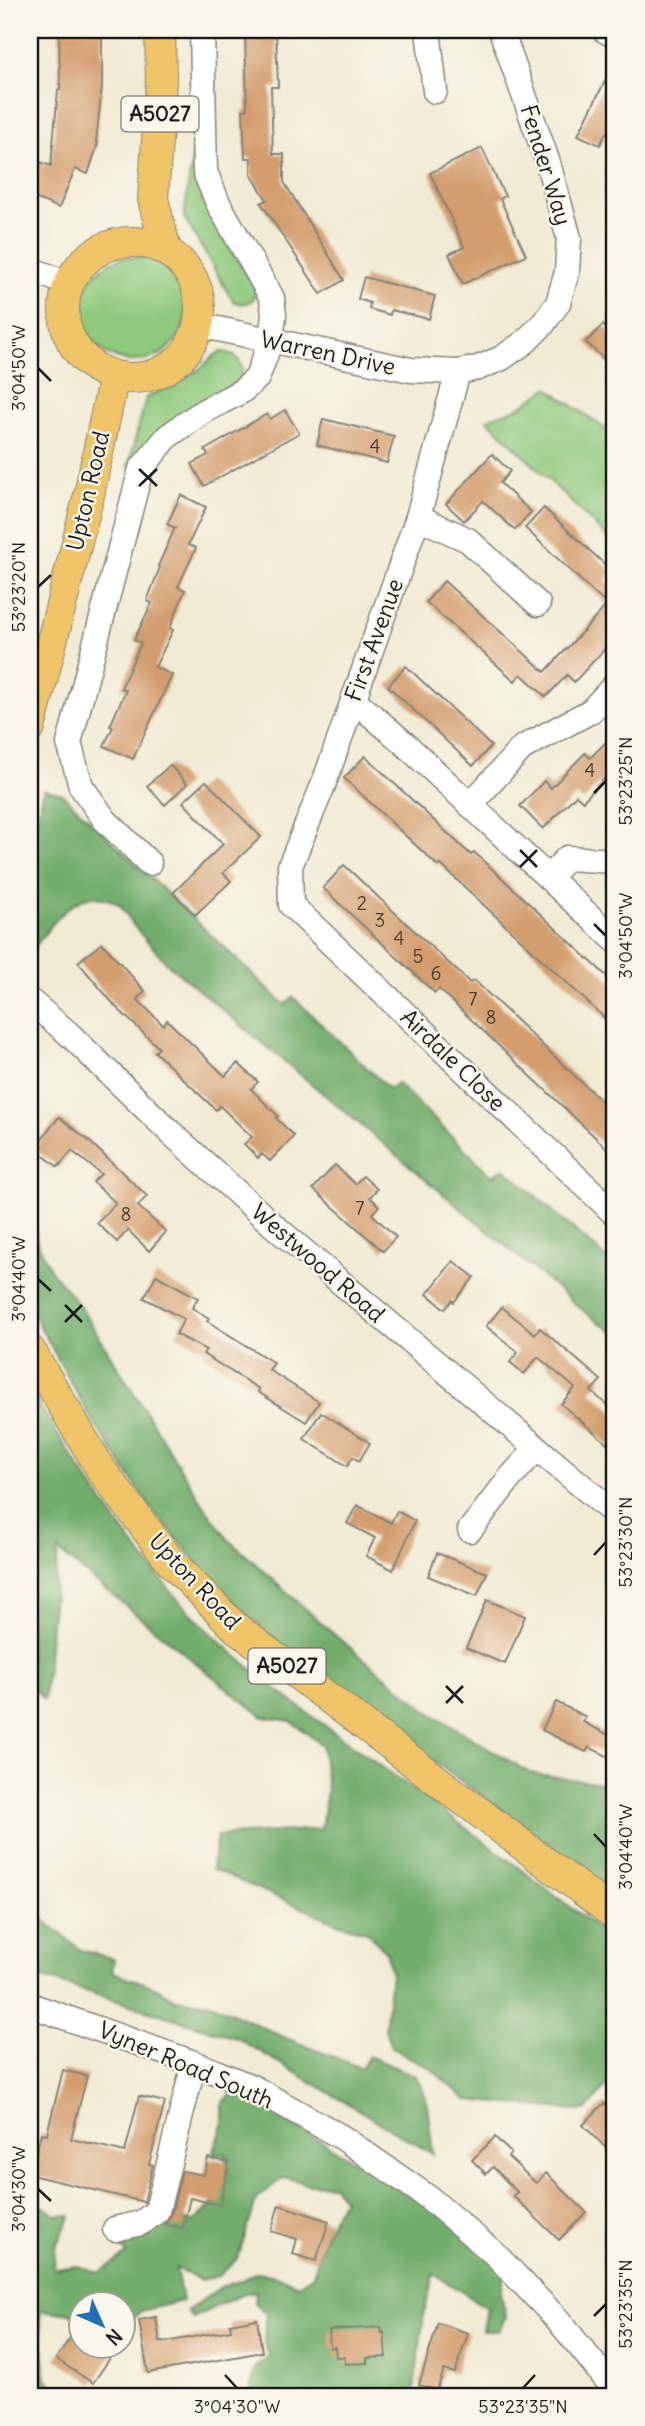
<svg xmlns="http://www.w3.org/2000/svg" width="645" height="2426" font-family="Delius,sans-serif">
<rect width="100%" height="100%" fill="#fbf7ec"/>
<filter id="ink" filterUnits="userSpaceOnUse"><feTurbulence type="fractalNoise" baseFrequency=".0143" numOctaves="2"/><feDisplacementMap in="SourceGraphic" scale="14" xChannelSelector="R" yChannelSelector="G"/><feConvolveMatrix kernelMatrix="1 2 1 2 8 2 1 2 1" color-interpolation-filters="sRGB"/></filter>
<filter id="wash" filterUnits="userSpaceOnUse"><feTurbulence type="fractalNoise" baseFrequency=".00686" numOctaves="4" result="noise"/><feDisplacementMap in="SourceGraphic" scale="28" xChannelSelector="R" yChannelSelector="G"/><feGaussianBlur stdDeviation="1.57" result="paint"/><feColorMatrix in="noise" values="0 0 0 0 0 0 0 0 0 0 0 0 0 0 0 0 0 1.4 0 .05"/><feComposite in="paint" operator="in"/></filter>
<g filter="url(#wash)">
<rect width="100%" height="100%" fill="#f1ebd4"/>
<!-- green -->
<g fill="#8ec97d" stroke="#55724c" stroke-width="2">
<path d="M195,136l1,41 17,45 43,67 -2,9c-6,7 -13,7 -21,3l-49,-84z"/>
<circle cx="134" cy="309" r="52"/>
<path d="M223,352c14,2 22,12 18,26l-99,73 -14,16 18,-69 52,-28 19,-16z"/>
<polygon points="548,388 615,436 615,545 487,419 518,408"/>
</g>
<!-- forest -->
<g fill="#72ad6c" stroke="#476444" stroke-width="2">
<path d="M44,789l18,5 223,211 8,-8 96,92 8,-6 95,93 12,-8 111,98v67l-24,-16 -421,-351c-12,-13 -25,-26 -36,-40 -5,-6 -9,-17 -16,-22 -40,-25 -68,23 -88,50v-106z"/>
<polygon points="30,1147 30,1197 37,1242 51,1271 82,1309 202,1503 228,1539 338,1638 432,1714 530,1773 615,1785 615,1886 613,1890 335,1691 274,1639 220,1589 152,1510 88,1414 30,1308"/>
<path d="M30,1391c54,84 108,172 181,242 59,56 126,101 192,149 72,52 142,105 212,160v133l-29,36 -119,-11 -37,-32 -39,-21 -6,-18 6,-55 -4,-21 -20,-21 -27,-8 -128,-55 5,-33 104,-7 6,-39 -5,-45 -31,-24 -28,-4 -205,-166 -14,149 -14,-14z"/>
<polygon points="30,1912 39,1916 81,1950 114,1959 112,1972 155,1987 175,1999 210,2003 286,2038 361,2068 369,2056 416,2076 426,2097 433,2154 237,2038 30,1974"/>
<polygon points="235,2089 450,2219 505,2264 501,2295 506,2316 498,2331 483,2331 487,2308 434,2274 424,2313 414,2390 408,2396 250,2396 255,2368 269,2357 264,2341 266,2313 254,2303 256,2291 241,2294 193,2318 187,2311 221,2287 243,2280 258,2272 282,2278 298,2285 313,2275 327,2230 343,2200 334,2185 308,2184 284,2177 257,2198 238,2258 219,2276 200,2280 176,2268 182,2301 141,2311 123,2329 122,2304 80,2304 80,2315 40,2310 46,2379 56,2388 54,2396 30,2396 30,2207 43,2206 55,2215 71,2216 55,2247 54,2269 78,2266 99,2273 127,2254 120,2246 124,2235 167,2217 194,2222 215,2202 228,2171 225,2154 213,2155 223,2125 223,2102"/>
</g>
<g id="blocks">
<!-- building -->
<g fill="#d39d6d">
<polygon points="59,30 102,30 102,86 96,142 98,143 88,174 75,169 59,208 30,196 30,158 51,166 58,90 60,90"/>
<polygon points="245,30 276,30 278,87 271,87 273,154 284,154 284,182 344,280 321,294 261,203 267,200 251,174 251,158 245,158 243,110 247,110"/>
<polygon points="615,61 615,138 606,133 600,145 578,135"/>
<polygon points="482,148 505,196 500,199 526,255 463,284 449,254 464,247 430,173"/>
<polygon points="364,277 435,296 429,319 391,310 390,315 369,309 370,303 358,299"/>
<polygon points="603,325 615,337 615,370 586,342"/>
<polygon points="285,410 299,433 204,486 192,464 208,455 205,450 267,414 270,419"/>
<polygon points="323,419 394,436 387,463 317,445"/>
<polygon points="492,454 510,471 500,483 531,512 515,530 483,501 464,521 446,504"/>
<polygon points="181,495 206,507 188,545 196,548 178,587 185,590 170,628 173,630 155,667 172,675 133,759 104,746 113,727 110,726 126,690 121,688 141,643 134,640 152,603 147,601 160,567 158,566 175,528 167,524"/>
<polygon points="544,508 613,572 606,580 615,589 615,638 574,682 567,675 546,697 521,674 515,681 426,602 444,581 545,672 607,605 525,528"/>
<polygon points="406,666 491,746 473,766 388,686"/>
<polygon points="615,733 615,767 583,801 576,795 543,829 520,806 544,781 551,788 585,753 590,758"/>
<polygon points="365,756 471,855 474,852 615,984 615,1028 440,864 438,866 344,778"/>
<polygon points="170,765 187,784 165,805 147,786"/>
<polygon points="206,781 261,837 223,873 231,881 195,915 173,893 223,844 183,802"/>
<polygon points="344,865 470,983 474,980 615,1114 615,1156 439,989 435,993 323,888"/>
<polygon points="102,943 145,991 137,999 163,1025 167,1020 225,1076 238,1063 258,1082 251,1089 278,1116 276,1118 294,1136 270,1161 262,1154 258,1158 244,1144 252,1137 220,1106 216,1110 155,1052 159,1048 116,1007 78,962"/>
<polygon points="59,1117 88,1140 147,1196 138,1206 166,1232 149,1251 128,1230 117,1242 97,1223 116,1203 93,1182 101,1174 72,1151 58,1167 34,1148"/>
<polygon points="335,1165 355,1184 363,1176 377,1189 370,1197 379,1206 372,1214 396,1237 383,1251 313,1189"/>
<polygon points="453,1261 474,1277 454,1302 452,1300 445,1309 427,1294"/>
<polygon points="156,1275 198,1298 192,1308 209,1318 207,1321 274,1363 269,1370 319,1402 306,1422 258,1392 259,1389 203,1354 206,1350 176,1334 184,1319 144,1298"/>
<polygon points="502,1307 535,1334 540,1328 601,1380 591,1391 615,1412 615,1450 561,1404 575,1388 538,1357 524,1374 510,1362 518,1352 486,1326"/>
<polygon points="321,1412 370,1443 359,1461 353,1457 347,1466 304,1439"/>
<polygon points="357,1505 391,1523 397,1511 415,1521 393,1570 366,1556 375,1538 347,1523"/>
<polygon points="437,1553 487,1573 477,1596 428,1576"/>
<polygon points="487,1600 525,1616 505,1664 466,1648"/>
<polygon points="556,1702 586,1717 583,1722 615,1738 615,1760 589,1747 586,1752 542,1730"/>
<polygon points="63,2070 87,2076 71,2139 125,2152 139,2096 165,2102 149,2164 153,2165 144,2202 31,2175 41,2133 47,2134"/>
<polygon points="604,2103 615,2114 615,2157 583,2125"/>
<polygon points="495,2137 511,2153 508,2157 536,2183 546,2173 586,2212 559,2240 513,2196 517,2192 493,2167 486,2174 472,2160"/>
<polygon points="208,2158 229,2162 220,2205 190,2198 183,2228 165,2224 171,2215 182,2171 204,2175"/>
<polygon points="279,2205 329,2221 316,2261 293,2254 297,2239 271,2231"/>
<polygon points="156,2317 160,2342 166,2342 231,2330 230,2324 257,2319 262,2352 148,2373 139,2320"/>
<polygon points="80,2323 80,2346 97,2346 112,2355 93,2383 56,2359"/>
<polygon points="438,2323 468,2333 455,2373 444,2370 437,2390 419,2385"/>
<polygon points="381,2327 382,2333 384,2332 386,2357 367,2358 367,2363 345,2364 345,2357 336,2357 335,2347 330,2348 329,2330"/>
</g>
</g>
</g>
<g filter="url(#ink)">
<use href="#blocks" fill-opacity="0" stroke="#868478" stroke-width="2"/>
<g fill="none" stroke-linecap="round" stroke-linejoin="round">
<defs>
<g id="minor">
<polyline points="428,30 435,91"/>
<polyline points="604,30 615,36"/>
<polyline points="30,269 69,284"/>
<polyline points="199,325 411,370 458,372 478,368 502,358 525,342 543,324 558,303 567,272 569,238 547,160 501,30"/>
<polyline points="458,372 418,517 324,783 290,866 291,905 615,1214"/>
<polyline points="418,517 468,540 538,604"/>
<polyline points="353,699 405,744 615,940"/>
<polyline points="470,805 522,748 591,711 615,685"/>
<polyline points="149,863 105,820 81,786 69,743 141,469 168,436 204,411 242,391 257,378 271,340 274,315 272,298 218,203 205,172 202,30"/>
<polyline points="549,877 567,858 615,861"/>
<polyline points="30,1001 69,1034 170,1132 274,1226 615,1514"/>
<polyline points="470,1530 510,1478 537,1448"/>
<polyline points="30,2005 194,2063 254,2088 343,2138 429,2198 496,2255 559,2321 615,2390"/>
<polyline points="115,2229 141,2223 157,2211 194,2063"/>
</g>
<g id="major">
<polyline points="160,30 161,82 153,199 166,250"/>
<circle cx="132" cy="310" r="68"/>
<polyline points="30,728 89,495 114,376"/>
<polyline points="30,1350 102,1471 172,1563 235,1627 615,1915"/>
</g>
</defs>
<!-- minor casing -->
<use href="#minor" stroke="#868478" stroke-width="27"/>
<!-- major casing -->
<use href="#major" stroke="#868478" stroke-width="32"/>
<!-- minor -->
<use href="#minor" stroke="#fff" stroke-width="24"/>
<!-- major -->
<use href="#major" stroke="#f0c469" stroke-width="30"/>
</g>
</g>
<!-- ticks -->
<path fill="none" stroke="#1c1c1c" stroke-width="2.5" d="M38,368l13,13M139,469l18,17M139,486l18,-17M38,587l13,-12M594,793l12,-12M520,850l17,17M520,867l17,-17M594,924l12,12M38,1279l13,12M65,1305l17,17M65,1322l17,-17M594,1555l12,-13M446,1686l17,17M446,1703l17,-17M594,1834l12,13M38,2189l13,12M594,2316l12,-12M225,2375l12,13M523,2388l12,-13"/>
<g text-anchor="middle" stroke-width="5" stroke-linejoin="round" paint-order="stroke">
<!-- number labels -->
<g font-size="19" fill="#4a3c30">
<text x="375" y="453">4</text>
<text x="590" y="777">4</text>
<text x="362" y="910">2</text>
<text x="380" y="927">3</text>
<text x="399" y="945">4</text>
<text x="418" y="963">5</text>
<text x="436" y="980">6</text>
<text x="473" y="1006">7</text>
<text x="491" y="1024">8</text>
<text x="360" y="1215">7</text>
<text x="126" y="1221">8</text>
</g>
<!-- shield labels -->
<g fill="#fbf7ec" stroke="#5f5e5a" stroke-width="2">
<rect x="121.5" y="96.5" width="77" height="35" rx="5"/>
<rect x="248.5" y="1648.5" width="77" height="35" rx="5"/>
</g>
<g font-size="21" font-weight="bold" fill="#1c1c1c">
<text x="160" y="121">A5027</text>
<text x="287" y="1673">A5027</text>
</g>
<!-- street labels -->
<g font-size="23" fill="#1c1c1c" stroke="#fbf7ec">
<text transform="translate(546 165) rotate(73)" y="8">Fender Way</text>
<text transform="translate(328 353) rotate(12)" y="8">Warren Drive</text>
<text transform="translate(88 491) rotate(-77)" y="8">Upton Road</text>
<text transform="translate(374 640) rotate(-70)" y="8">First Avenue</text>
<text transform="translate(453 1060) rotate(44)" y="8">Airdale Close</text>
<text transform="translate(318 1263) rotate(41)" y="8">Westwood Road</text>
<text transform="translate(195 1581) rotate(47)" y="8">Upton Road</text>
<text transform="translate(186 2065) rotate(23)" y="8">Vyner Road South</text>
</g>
</g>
<!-- margin -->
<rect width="645" height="2426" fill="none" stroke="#fbf7ec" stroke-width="77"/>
<!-- north arrow -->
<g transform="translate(102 2325) rotate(135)"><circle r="33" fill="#fbf7ec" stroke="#a29f99" stroke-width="2"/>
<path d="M0-5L12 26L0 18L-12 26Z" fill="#1f6fb2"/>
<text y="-10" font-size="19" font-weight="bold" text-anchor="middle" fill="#1c1c1c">N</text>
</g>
<rect x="38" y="38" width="568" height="2350" fill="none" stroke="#1c1c1c" stroke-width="2.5"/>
<g font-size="18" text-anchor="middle" fill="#1c1c1c">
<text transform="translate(19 368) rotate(-90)" y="6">3°04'50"W</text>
<text transform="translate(19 587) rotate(-90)" y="6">53°23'20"N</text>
<text transform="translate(626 781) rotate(-90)" y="6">53°23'25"N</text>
<text transform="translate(626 936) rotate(-90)" y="6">3°04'50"W</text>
<text transform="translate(19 1279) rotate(-90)" y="6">3°04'40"W</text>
<text transform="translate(626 1542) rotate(-90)" y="6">53°23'30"N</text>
<text transform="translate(626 1847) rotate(-90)" y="6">3°04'40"W</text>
<text transform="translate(19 2189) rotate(-90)" y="6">3°04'30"W</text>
<text transform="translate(626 2304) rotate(-90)" y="6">53°23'35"N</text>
<text x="237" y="2413">3°04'30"W</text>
<text x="523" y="2413">53°23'35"N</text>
</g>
</svg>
